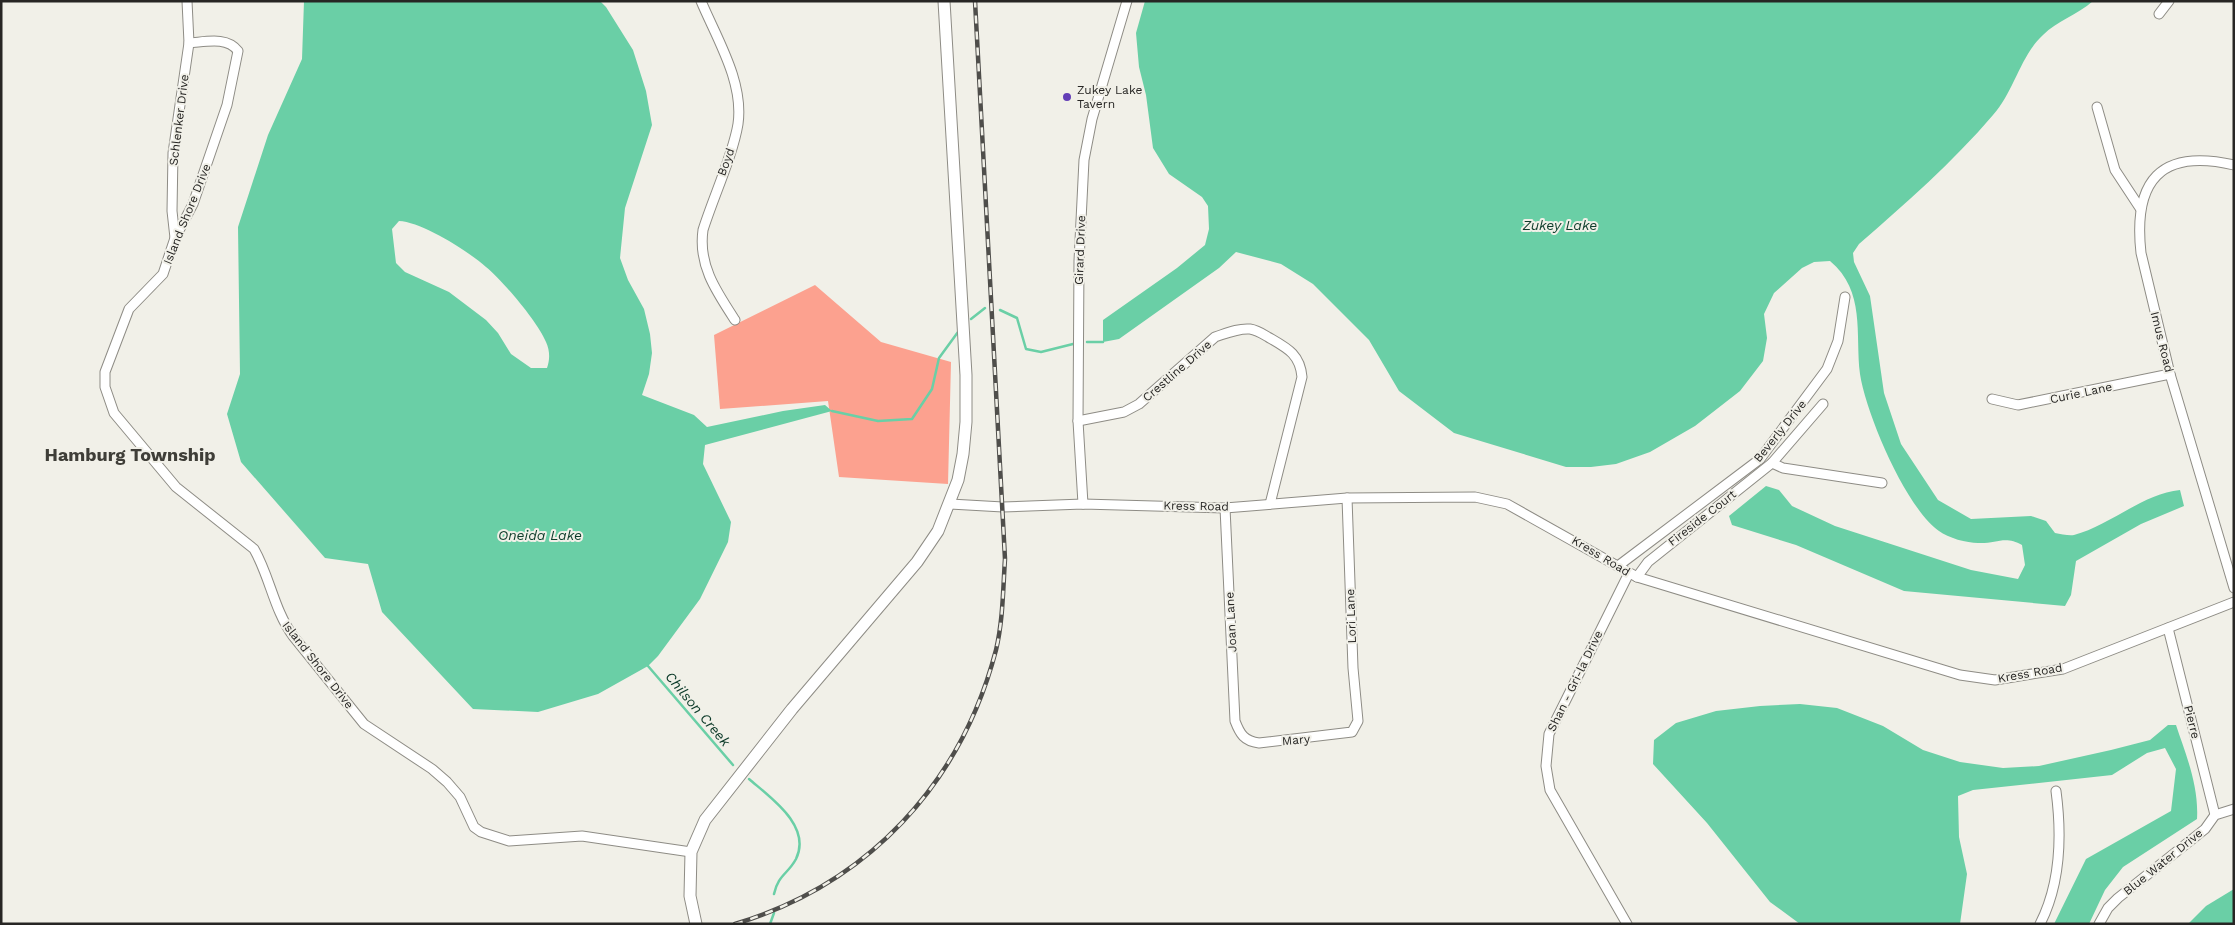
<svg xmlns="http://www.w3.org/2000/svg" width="2235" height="925" font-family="'Work Sans',sans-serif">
<rect width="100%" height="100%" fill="#f1f0e8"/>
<!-- green -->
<polygon fill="#fca18f" points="815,285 881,342 951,362 948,484 839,477 828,401 720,409 714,335"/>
<!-- water -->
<g fill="#6acfa6" fill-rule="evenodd">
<path d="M304,1h296l6,6 27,43 13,41 6,34 -27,83 -5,50 8,22 16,29 6,25 2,19 -3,21 -7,21 52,20 13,12 76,-16 42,-6 7,6 -127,34 -2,19 28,58 -3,20 -28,57 -42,57 -10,10 -50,28 -60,18 -65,-3 -91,-97 -14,-48 -43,-6 -84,-96 -14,-48 13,-40 -2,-147 30,-92 34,-76zM399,221c23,1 69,30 87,46 17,14 52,55 60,75 4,9 4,17 1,26h-16l-20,-14 -13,-21 -12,-13 -37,-28 -44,-20 -9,-9 -4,-34z"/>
<path d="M1145,1h948c-16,14 -36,20 -50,34 -23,21 -29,57 -50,80 -40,47 -88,89 -134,129l-6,9 1,9 16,34 14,97 17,51 37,56 33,19 60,-3 15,5 9,12c6,1 14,3 19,2 35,-9 70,-42 106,-45l4,16 -43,18 -65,37 -5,34 -6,11 -161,-15 -108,-46 -64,-20 -3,-9 37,-30 13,4 13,16 43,20 136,44 47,9 7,-14 -3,-20c-17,-10 -26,-1 -44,-2 -11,0 -30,-5 -39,-12 -33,-23 -73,-117 -79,-157 -5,-40 6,-83 -30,-113l-16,1 -12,6 -28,25 -10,21 3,24 -4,23 -23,30 -45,35 -45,26 -34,12 -25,3h-25l-112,-34 -55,-42 -30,-51 -56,-56 -32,-20 -45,-12 -17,16 -100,71 -16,3v-22l74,-52 28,-23 4,-16 -1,-23 -6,-9 -33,-23 -16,-26 -7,-53 -7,-28 -3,-34z"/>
<path d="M1800,704l37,4 46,18 40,24 37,12 43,6 36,-2 72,-16 39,-10 18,-15h8c10,30 23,61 21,94l-74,48 -18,23 -16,34h-35l32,-65 85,-48 5,-42 -11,-21 -18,5 -35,22 -139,15 -15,6 1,41 8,37 -7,50h-160l-30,-22 -63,-79 -54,-59 1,-24 22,-17 40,-12 44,-5z"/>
<polygon points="2234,889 2234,924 2188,924 2206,906"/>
</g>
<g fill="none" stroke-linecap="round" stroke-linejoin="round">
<!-- stream -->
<g stroke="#6acfa6" stroke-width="2.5">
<polyline points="1000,310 1017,318 1026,349 1041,352 1077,343"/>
<polyline points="971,319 985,308"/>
<polyline points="1087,342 1103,342"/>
<polyline points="832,411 878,421 912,419 932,389 939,358 958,332"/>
<polyline points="648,666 733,765"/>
<path d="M749,779c22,19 63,47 47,80 -8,15 -18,16 -22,35"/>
<polyline points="770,924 774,913"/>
</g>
<defs>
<g id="minor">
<path d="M701,1c16,38 43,81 37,123 -5,31 -25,74 -35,106 -5,35 13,61 32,90"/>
<polyline points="2159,14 2169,1"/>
<path d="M189,43c16,-1 38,-7 49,8l-11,54 -34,99 -18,34 -12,36 -34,35 -24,63v15l9,26 62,74 78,62c16,28 20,61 39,87l71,88 68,45 15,13 13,15 14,30 7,5 28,9 73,-5 109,16"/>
<polyline points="2097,107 2115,170 2140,208"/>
<path d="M2234,165c-74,-17 -101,16 -93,88l29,121 64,214"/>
<polyline points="175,238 172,211 173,153 189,43 187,1"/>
<polyline points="1992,399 2018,405 2170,374"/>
<path d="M1078,421l46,-9 15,-8 76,-67c12,-4 23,-9 35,-8 7,1 13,5 18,8 19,11 32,17 34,40l-32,127"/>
<polyline points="1772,463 1783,468 1882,483"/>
<polyline points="950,504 1003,507 1083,504 1225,508 1347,498 1475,497 1507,504 1637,577 1960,675 1995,680 2063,669 2234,602"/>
<polyline points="1083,504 1078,421 1079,261 1084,160 1092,119 1127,1"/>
<path d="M1225,508l10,213c5,13 9,20 24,22l93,-11 6,-11 -5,-53 -6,-170"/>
<polyline points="1618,566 1760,459 1827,369 1838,341 1845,297"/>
<polyline points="1637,577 1648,562 1772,463 1823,404"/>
<polyline points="2168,628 2215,815"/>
<polyline points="1627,924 1550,790 1546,766 1549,734 1629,573"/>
<path d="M2040,924c21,-41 22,-88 16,-133"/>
<polyline points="2099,924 2108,908 2118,898 2205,829 2215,815 2234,809"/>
</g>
<polyline id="major" points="696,924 690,896 691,852 705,820 792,709 917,562 938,531 958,480 963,454 966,422 966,375 944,1"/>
</defs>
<!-- minor casing -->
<use href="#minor" stroke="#8e8c85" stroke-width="11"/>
<!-- major casing -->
<use href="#major" stroke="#8e8c85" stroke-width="13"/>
<!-- minor -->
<use href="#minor" stroke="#fff" stroke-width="9"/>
<!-- major -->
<use href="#major" stroke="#fff" stroke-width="11"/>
<defs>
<path id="rail" d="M735,924c133,-40 226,-140 261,-274 7,-29 7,-61 9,-91l-30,-558"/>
</defs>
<!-- rail casing -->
<use href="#rail" stroke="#4f4e4b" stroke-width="4.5"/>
<!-- rail -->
<use href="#rail" stroke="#f1f0e8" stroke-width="2.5" stroke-dasharray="8" stroke-linecap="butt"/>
</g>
<!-- markers -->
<circle fill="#633eb6" stroke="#f1f0e8" stroke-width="2" cx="1067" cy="97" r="5"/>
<g text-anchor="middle" stroke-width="4" stroke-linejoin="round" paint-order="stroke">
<!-- poi labels -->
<g font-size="12" fill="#272624" stroke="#f1f0e8" text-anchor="start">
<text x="1077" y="94">Zukey Lake<tspan x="1077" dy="14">Tavern</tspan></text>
</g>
<!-- street labels -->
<g font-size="12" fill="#272624" stroke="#f1f0e8">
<text transform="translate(179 120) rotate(-83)" y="4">Schlenker Drive</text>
<text transform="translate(726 162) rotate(-70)" y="4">Boyd</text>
<text transform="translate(187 214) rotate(-68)" y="4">Island Shore Drive</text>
<text transform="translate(1080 250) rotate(-88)" y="4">Girard Drive</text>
<text transform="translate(2162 342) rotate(76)" y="4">Imus Road</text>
<text transform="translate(1177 371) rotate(-41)" y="4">Crestline Drive</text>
<text transform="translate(2081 393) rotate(-12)" y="4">Curie Lane</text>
<text transform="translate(1780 431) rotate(-51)" y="4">Beverly Drive</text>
<text transform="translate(1196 506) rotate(1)" y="4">Kress Road</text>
<text transform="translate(1702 518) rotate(-38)" y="4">Fireside Court</text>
<text transform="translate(1601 556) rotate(31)" y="4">Kress Road</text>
<text transform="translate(1351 616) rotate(-92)" y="4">Lori Lane</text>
<text transform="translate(1231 622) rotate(-93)" y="4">Joan Lane</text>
<text transform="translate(318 665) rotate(52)" y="4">Island Shore Drive</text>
<text transform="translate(2030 673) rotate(-10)" y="4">Kress Road</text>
<text transform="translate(1575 681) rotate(-64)" y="4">Shan - Gri-la Drive</text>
<text transform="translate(2192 722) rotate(76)" y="4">Pierre</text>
<text transform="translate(1296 740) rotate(-5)" y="4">Mary</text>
<text transform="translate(2163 862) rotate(-39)" y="4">Blue Water Drive</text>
</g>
<!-- water labels -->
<g font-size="14" font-style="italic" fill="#0d3b2a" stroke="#f1f0e8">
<text x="1560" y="230">Zukey Lake</text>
<text x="540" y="540">Oneida Lake</text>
<text transform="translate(698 709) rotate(50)" y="5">Chilson Creek</text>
</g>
<!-- district labels -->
<g font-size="18" font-weight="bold" fill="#3f3e38" stroke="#f1f0e8">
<text x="130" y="461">Hamburg Township</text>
</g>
</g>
<!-- border -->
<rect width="2235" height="925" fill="none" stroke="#272624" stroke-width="5"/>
</svg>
